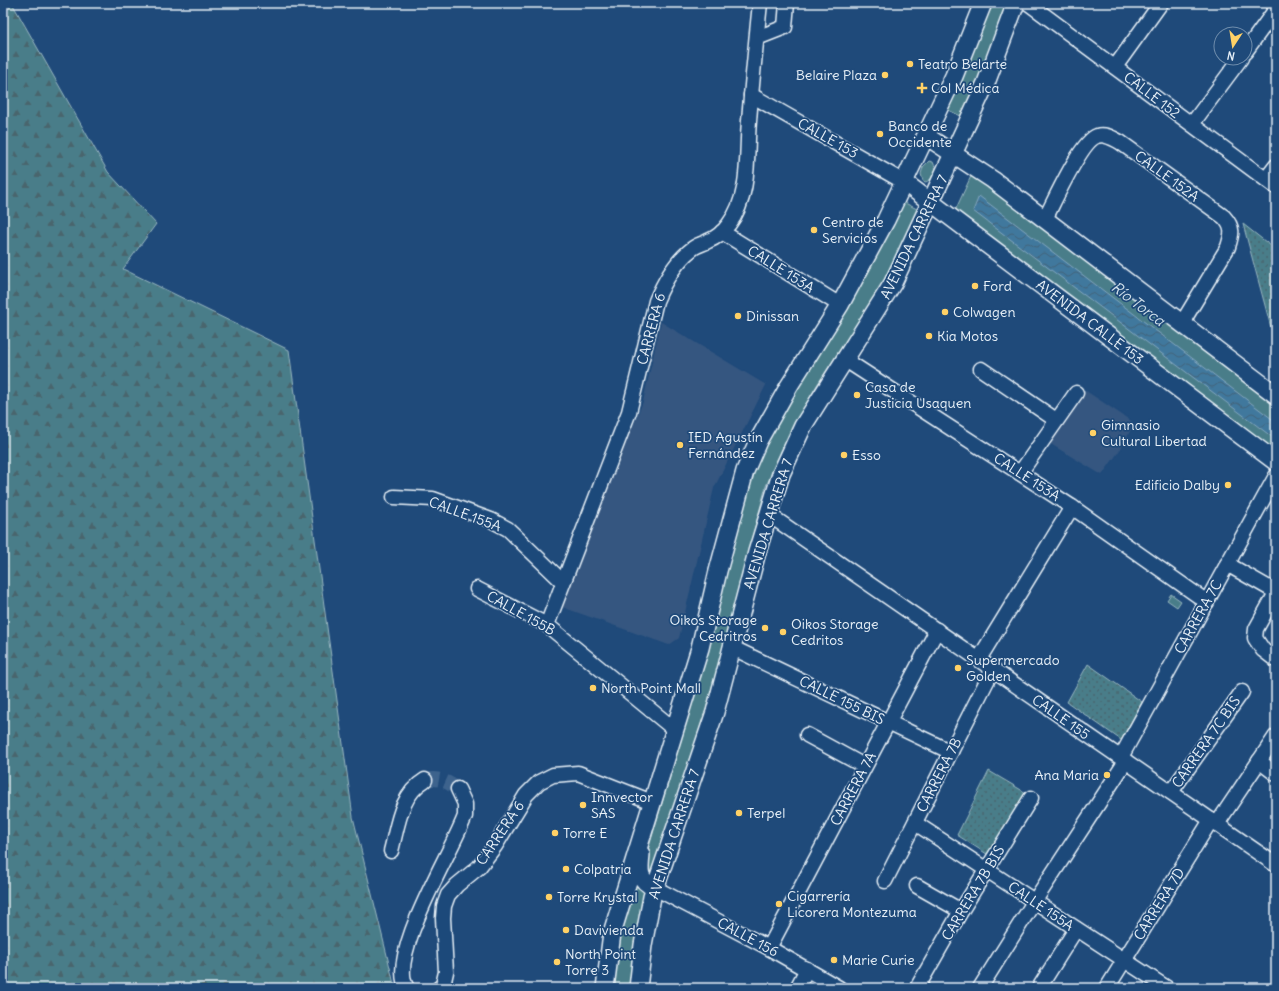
<svg xmlns="http://www.w3.org/2000/svg" width="1279" height="991" font-family="Delius,sans-serif">
<defs>
<pattern id="forest-firs" width="22" height="20" patternUnits="userSpaceOnUse"><rect width="22" height="20" fill="#4a7d89"/><path d="M5 1l3.5 6h-7zM16 11l3.5 6h-7z" fill="#48656d"/></pattern>
<pattern id="park-dots" width="8" height="8" patternUnits="userSpaceOnUse"><rect width="8" height="8" fill="#4a7d89"/><path d="M2 2h.1M6 6h.1" fill="none" stroke="#48656d" stroke-width="1.8" stroke-linecap="round"/></pattern>
<pattern id="water-waves" width="16" height="10" patternUnits="userSpaceOnUse"><rect width="16" height="10" fill="#41789d"/><path d="M0 5q4-4 8 0t8 0" fill="none" stroke="#436278"/></pattern>
</defs>
<rect width="100%" height="100%" fill="#1f4a7a"/>
<filter id="ink" filterUnits="userSpaceOnUse"><feTurbulence type="fractalNoise" baseFrequency=".025" numOctaves="2"/><feDisplacementMap in="SourceGraphic" scale="8" xChannelSelector="R" yChannelSelector="G"/><feConvolveMatrix kernelMatrix="1 2 1 2 8 2 1 2 1" color-interpolation-filters="sRGB"/></filter>
<g filter="url(#ink)">
<!-- built -->
<g fill="#365780">
<polygon points="661,322 766,385 714,488 679,638 669,645 562,607 604,493 643,402"/>
<polygon points="1086,391 1134,423 1122,447 1102,475 1049,443"/>
</g>
<!-- grass -->
<g fill="#4a7d89" stroke="#99b7c0">
<polygon points="990,3 1006,3 982,72 963,117 948,110 983,27"/>
<polygon points="929,161 933,162 936,169 931,179 926,182 923,181 921,174 923,167"/>
<polygon points="972,174 1276,404 1276,456 955,211"/>
<polygon points="903,202 919,210 879,290 817,385 791,431 766,486 706,710 650,877 644,864 699,677 749,480 774,427 867,275"/>
<polygon points="1171,594 1181,601 1177,607 1167,600"/>
<polygon points="633,878 646,893 635,940 630,988 613,988 618,943"/>
</g>
<!-- forest -->
<polygon fill="url(#forest-firs)" stroke="#99b7c0" points="3,3 12,3 108,172 156,224 123,269 289,350 353,817 395,988 3,988"/>
<!-- park -->
<g fill="url(#park-dots)" stroke="#99b7c0">
<polygon points="1243,224 1276,250 1276,346"/>
<polygon points="1088,664 1142,702 1121,740 1067,702"/>
<polygon points="989,771 1028,794 990,856 957,835"/>
</g>
<!-- water -->
<polygon fill="url(#water-waves)" stroke="#84a8c1" points="979,196 1276,422 1276,440 973,211"/>
<g fill="none" stroke-linecap="round" stroke-linejoin="round">
<!-- minor-tunnel -->
<path stroke="#3d638d" stroke-width="14" stroke-dasharray="14 7" stroke-linecap="butt" d="M425,780c14,-3 21,1 33,9"/>
<defs>
<g id="minor">
<polyline points="1028,3 1276,187"/>
<polyline points="757,38 785,27 787,3"/>
<polyline points="1245,52 1276,9"/>
<polyline points="1115,67 1161,3"/>
<polyline points="751,95 904,182"/>
<polyline points="1192,124 1241,58"/>
<polyline points="1266,179 1276,166"/>
<path d="M1045,219c9,-17 36,-78 52,-83 8,-3 17,3 23,6l104,75c10,11 8,17 4,30l-46,76"/>
<polyline points="722,232 840,305"/>
<polyline points="844,359 1072,507 1207,602"/>
<polyline points="981,369 1056,420"/>
<polyline points="1020,473 1076,393"/>
<polyline points="394,497 433,499 491,520 508,529 563,582"/>
<polyline points="768,514 1276,865"/>
<polyline points="1227,564 1276,592"/>
<polyline points="477,589 547,625 675,730"/>
<polyline points="1276,593 1256,629 1255,638 1263,650 1276,660"/>
<path d="M547,625l82,-213 27,-111c8,-19 19,-39 36,-52 4,-4 11,-5 16,-8 8,-3 16,-10 21,-17 22,-29 17,-69 20,-103 3,-39 7,-79 11,-118"/>
<polyline points="733,648 951,752"/>
<polyline points="979,659 1072,507"/>
<polyline points="807,735 864,766"/>
<polyline points="1121,757 1276,476"/>
<polyline points="1259,761 1276,774"/>
<polyline points="1171,792 1242,692"/>
<polyline points="915,823 1167,988"/>
<polyline points="1217,824 1276,736"/>
<path d="M391,851c7,-26 9,-56 34,-71"/>
<polyline points="885,881 993,669"/>
<polyline points="917,886 961,911"/>
<polyline points="655,888 769,948 839,988"/>
<polyline points="769,948 937,630"/>
<path d="M407,988c-21,-31 46,-138 58,-172v-12l-7,-15"/>
<polyline points="439,988 443,985 446,972 443,918 444,906 448,895 457,885 479,867 495,846 526,795 539,782 553,775 578,773 652,802"/>
<polyline points="797,988 807,969"/>
<polyline points="917,988 961,911 1031,798"/>
<polyline points="980,988 1034,902 1126,761"/>
<polyline points="1039,988 1076,929"/>
<polyline points="1107,988 1211,820"/>
</g>
<g id="major">
<polyline points="926,136 993,180 1276,395"/>
<polyline points="904,182 1276,462"/>
<path d="M641,854c-2,18 -3,26 14,34"/>
<polyline points="605,988 612,933 700,648 718,571 745,471 758,441 789,386 840,305 886,220 954,76 983,3"/>
<polyline points="638,988 643,945 652,897 715,712 757,552 781,474 803,426 893,283 986,83 1016,3"/>
</g>
</defs>
<!-- minor casing -->
<use href="#minor" stroke="#e8f1f8" stroke-width="17"/>
<!-- major casing -->
<use href="#major" stroke="#e8f1f8" stroke-width="20"/>
<!-- minor -->
<use href="#minor" stroke="#1f4a7a" stroke-width="14"/>
<!-- major -->
<use href="#major" stroke="#1f4a7a" stroke-width="17"/>
</g>
</g>
<!-- markers -->
<g fill="#ffd166" stroke="#1f4a7a" stroke-width="1.5">
<circle cx="910" cy="64" r="4"/>
<circle cx="885" cy="75" r="4"/>
<path d="M920 82h4v4h4v4h-4v4h-4v-4h-4v-4h4z"/>
<circle cx="880" cy="134" r="4"/>
<circle cx="814" cy="230" r="4"/>
<circle cx="975" cy="286" r="4"/>
<circle cx="945" cy="312" r="4"/>
<circle cx="738" cy="316" r="4"/>
<circle cx="929" cy="336" r="4"/>
<circle cx="857" cy="395" r="4"/>
<circle cx="1093" cy="433" r="4"/>
<circle cx="680" cy="445" r="4"/>
<circle cx="844" cy="455" r="4"/>
<circle cx="1228" cy="485" r="4"/>
<circle cx="765" cy="628" r="4"/>
<circle cx="783" cy="632" r="4"/>
<circle cx="958" cy="668" r="4"/>
<circle cx="593" cy="688" r="4"/>
<circle cx="1107" cy="775" r="4"/>
<circle cx="583" cy="805" r="4"/>
<circle cx="739" cy="813" r="4"/>
<circle cx="555" cy="833" r="4"/>
<circle cx="566" cy="869" r="4"/>
<circle cx="549" cy="897" r="4"/>
<circle cx="779" cy="904" r="4"/>
<circle cx="566" cy="930" r="4"/>
<circle cx="834" cy="960" r="4"/>
<circle cx="557" cy="962" r="4"/>
</g>
<g text-anchor="middle" stroke-width="3.5" stroke-linejoin="round" paint-order="stroke">
<!-- poi labels -->
<g font-size="14" fill="#e8f1f8" stroke="#1f4a7a" text-anchor="start">
<text x="918" y="69">Teatro Belarte</text>
<text x="877" y="80" text-anchor="end">Belaire Plaza</text>
<text x="931" y="93">Col Médica</text>
<text x="888" y="131">Banco de<tspan x="888" dy="16">Occidente</tspan></text>
<text x="822" y="227">Centro de<tspan x="822" dy="16">Servicios</tspan></text>
<text x="983" y="291">Ford</text>
<text x="953" y="317">Colwagen</text>
<text x="746" y="321">Dinissan</text>
<text x="937" y="341">Kia Motos</text>
<text x="865" y="392">Casa de<tspan x="865" dy="16">Justicia Usaquen</tspan></text>
<text x="1101" y="430">Gimnasio<tspan x="1101" dy="16">Cultural Libertad</tspan></text>
<text x="688" y="442">IED Agustín<tspan x="688" dy="16">Fernández</tspan></text>
<text x="852" y="460">Esso</text>
<text x="1220" y="490" text-anchor="end">Edificio Dalby</text>
<text x="757" y="625" text-anchor="end">Oikos Storage<tspan x="757" dy="16">Cedritros</tspan></text>
<text x="791" y="629">Oikos Storage<tspan x="791" dy="16">Cedritos</tspan></text>
<text x="966" y="665">Supermercado<tspan x="966" dy="16">Golden</tspan></text>
<text x="601" y="693">North Point Mall</text>
<text x="1099" y="780" text-anchor="end">Ana Maria</text>
<text x="591" y="802">Innvector<tspan x="591" dy="16">SAS</tspan></text>
<text x="747" y="818">Terpel</text>
<text x="563" y="838">Torre E</text>
<text x="574" y="874">Colpatria</text>
<text x="787" y="901">Cigarrería<tspan x="787" dy="16">Licorera Montezuma</tspan></text>
<text x="557" y="902">Torre Krystal</text>
<text x="574" y="935">Davivienda</text>
<text x="565" y="959">North Point<tspan x="565" dy="16">Torre 3</tspan></text>
<text x="842" y="965">Marie Curie</text>
</g>
<!-- street labels -->
<g font-size="14" fill="#e8f1f8" stroke="#1f4a7a">
<text transform="translate(1152 95) rotate(37)" y="5">CALLE 152</text>
<text transform="translate(828 138) rotate(29)" y="5">CALLE 153</text>
<text transform="translate(1167 176) rotate(36)" y="5">CALLE 152A</text>
<text transform="translate(914 237) rotate(-64)" y="5">AVENIDA CARRERA 7</text>
<text transform="translate(781 269) rotate(32)" y="5">CALLE 153A</text>
<text transform="translate(1090 322) rotate(37)" y="5">AVENIDA CALLE 153</text>
<text transform="translate(651 329) rotate(-75)" y="5">CARRERA 6</text>
<text transform="translate(1027 477) rotate(33)" y="5">CALLE 153A</text>
<text transform="translate(465 514) rotate(20)" y="5">CALLE 155A</text>
<text transform="translate(768 524) rotate(-73)" y="5">AVENIDA CARRERA 7</text>
<text transform="translate(521 613) rotate(29)" y="5">CALLE 155B</text>
<text transform="translate(1198 617) rotate(-61)" y="5">CARRERA 7C</text>
<text transform="translate(842 700) rotate(26)" y="5">CALLE 155 BIS</text>
<text transform="translate(1061 717) rotate(35)" y="5">CALLE 155</text>
<text transform="translate(1206 742) rotate(-55)" y="5">CARRERA 7C BIS</text>
<text transform="translate(939 775) rotate(-63)" y="5">CARRERA 7B</text>
<text transform="translate(853 789) rotate(-62)" y="5">CARRERA 7A</text>
<text transform="translate(500 833) rotate(-56)" y="5">CARRERA 6</text>
<text transform="translate(674 834) rotate(-72)" y="5">AVENIDA CARRERA 7</text>
<text transform="translate(973 893) rotate(-59)" y="5">CARRERA 7B BIS</text>
<text transform="translate(1159 904) rotate(-58)" y="5">CARRERA 7D</text>
<text transform="translate(1041 906) rotate(34)" y="5">CALLE 155A</text>
<text transform="translate(748 937) rotate(28)" y="5">CALLE 156</text>
</g>
<!-- water labels -->
<g font-size="15" font-style="italic" fill="#cfdfea" stroke="#1f4a7a">
<text transform="translate(1138 304) rotate(37)" y="5">Río Torca</text>
</g>
</g>
<!-- margin -->
<rect width="1279" height="991" fill="none" stroke="#1f4a7a" stroke-width="16"/>
<rect x="8" y="8" width="1263" height="975" fill="none" stroke="#e8f1f8" stroke-width="1.5" filter="url(#ink)"/>
<!-- north arrow -->
<g transform="translate(1233 46) rotate(192)"><circle r="19" fill="#1f4a7a" stroke="#6f8dac"/>
<path d="M0-3L7 15L0 10L-7 15Z" fill="#ffd166"/>
<text y="-6" font-size="11" font-weight="bold" text-anchor="middle" fill="#e8f1f8">N</text>
</g>
</svg>
